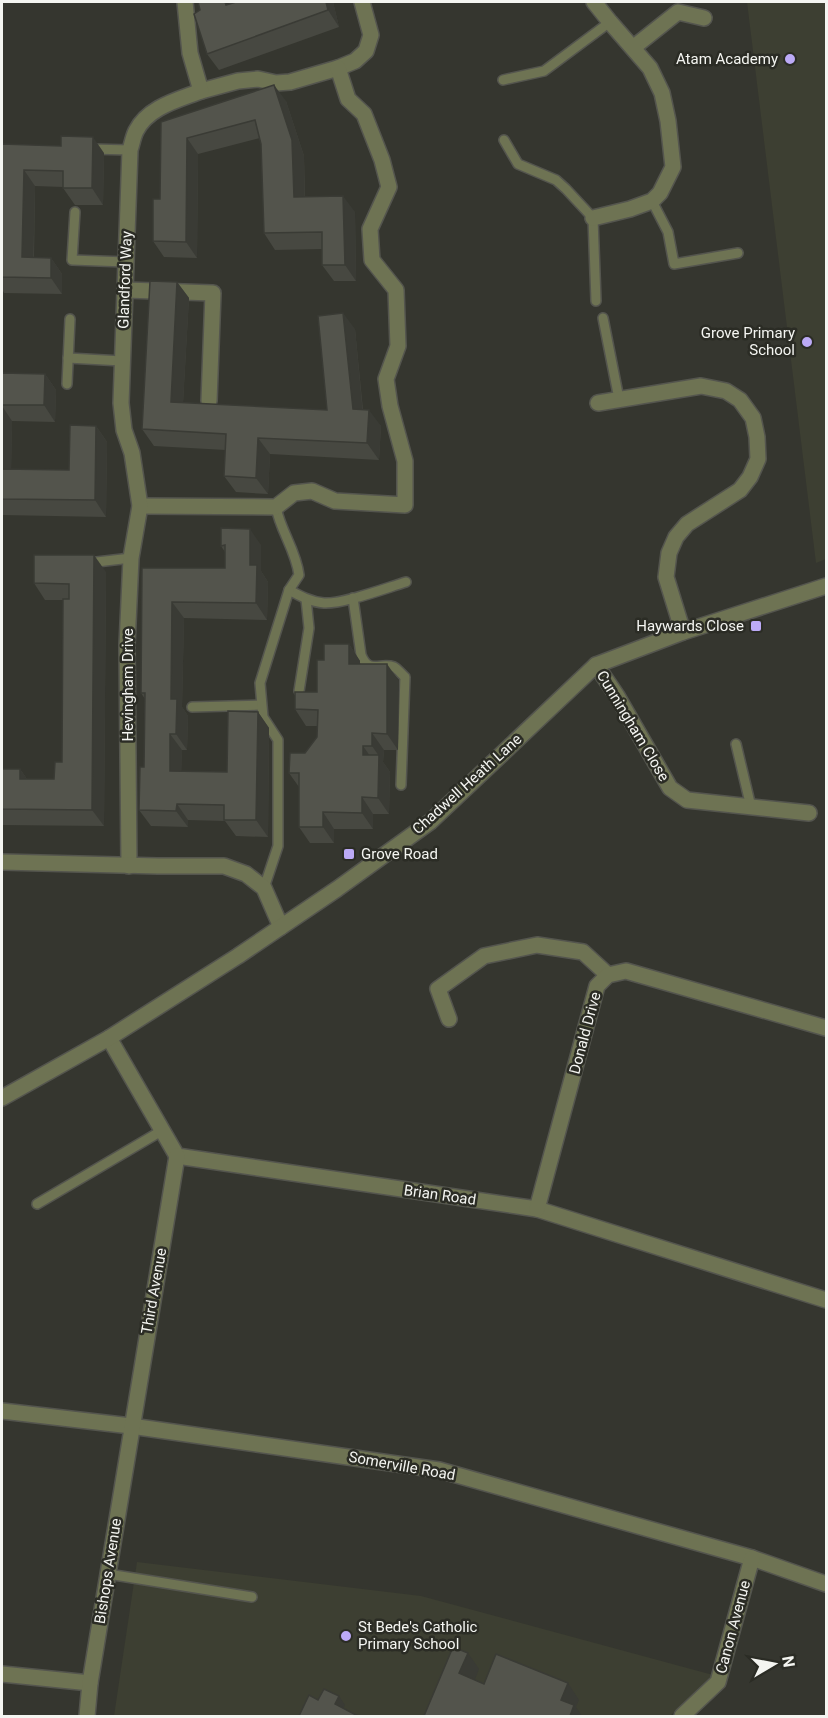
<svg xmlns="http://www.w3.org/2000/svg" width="828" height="1718" font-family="Roboto,sans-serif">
<rect width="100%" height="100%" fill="#35362f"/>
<!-- built -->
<g fill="#3d3f32">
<polygon points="747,2 826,2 826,559 816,563"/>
<polygon points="137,1562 421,1596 713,1675 670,1716 114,1716"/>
</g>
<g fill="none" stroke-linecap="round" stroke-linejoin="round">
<defs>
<g id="service">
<polyline points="503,80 544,71 610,22"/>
<polyline points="504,140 518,164 556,180 566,189 593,218 596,301"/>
<polyline points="91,149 130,150"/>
<polyline points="652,201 668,232 674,264 738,253"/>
<polyline points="75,212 72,260 126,262"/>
<polyline points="603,318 619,399"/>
<polyline points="68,358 122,361"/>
<polyline points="67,384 70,319"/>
<path d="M276,507c4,23 20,43 23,68l-10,15c11,6 22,12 35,13 20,1 62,-15 82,-21"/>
<polyline points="88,563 131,558"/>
<path d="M353,598l8,57c8,20 19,7 33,12 4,2 8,8 11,10l-4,108"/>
<polyline points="299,691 309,628 306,599"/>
<polyline points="192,707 261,705"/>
<polyline points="736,744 751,807"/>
<polyline points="264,888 278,846 278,740 263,717 260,683 289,590"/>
<polyline points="37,1204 163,1130"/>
<polyline points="108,1574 252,1597"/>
</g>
<g id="minor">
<polyline points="634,47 678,12 704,18"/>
<polyline points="201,91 238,81 258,79 276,83 290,82 338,68 355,61 366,51 371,35 362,2"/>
<polyline points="593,218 630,209 652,201 660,193 673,167 668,121 662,93 650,68 610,22 594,2"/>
<polyline points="126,290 213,293 209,401"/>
<polyline points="598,403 701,386 726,391 740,400 753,418 757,437 758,459 750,477 740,490 687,524 676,537 669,553 666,577 683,632"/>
<polyline points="140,506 276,507 294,493 312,491 335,501 405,505 405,461 390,406 386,379 398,346 396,290 372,260 370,229 389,187 382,160 364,114 348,99 338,68"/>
<polyline points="596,665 617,696 670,788 687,800 809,813"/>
<path d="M129,866l-2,-221 4,-87 9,-52 -8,-53 -8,-23 -3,-27 9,-253c2,-6 3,-13 6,-19 12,-24 42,-31 65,-40l-11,-38 -5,-51"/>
<polyline points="449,1019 438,989 484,956 537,945 583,952 608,975"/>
<polyline points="109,1038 177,1156 537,1209 826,1300"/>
<polyline points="537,1209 597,986 608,975 626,971 826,1028"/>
<polyline points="2,1411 131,1426 439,1470 752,1558 826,1584"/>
<polyline points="2,1674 90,1683"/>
<polyline points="87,1716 90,1683 177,1156"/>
<polyline points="682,1716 718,1682 752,1558"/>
</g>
<g id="tertiary">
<polyline points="2,862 158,866 224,866 246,874 264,888 281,927"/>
<polyline points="2,1098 109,1038 238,956 337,889 430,822 596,665 683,632 826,586"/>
</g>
</defs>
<!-- service casing -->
<use href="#service" stroke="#54554e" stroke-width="12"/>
<!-- minor casing -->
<use href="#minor" stroke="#54554e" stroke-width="18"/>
<!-- tertiary casing -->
<use href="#tertiary" stroke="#54554e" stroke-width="18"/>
<!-- service -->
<use href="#service" stroke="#6e7353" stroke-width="9"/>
<!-- minor -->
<use href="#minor" stroke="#6e7353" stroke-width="15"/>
<!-- tertiary -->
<use href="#tertiary" stroke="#6e7353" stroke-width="15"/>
</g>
<!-- wall -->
<g fill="#474841">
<polygon points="233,2 333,2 339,27 219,70 207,54"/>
<polygon points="286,101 304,156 305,197 355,212 356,281 334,281 322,265 322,249 275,250 264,233 261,144 260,138 198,154 197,258 164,257 153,241 160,199 161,122"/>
<polygon points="2,144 104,153 103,205 75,205 63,188 63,187 35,186 34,258 51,258 62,274 62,294 4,293 2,289"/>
<polygon points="177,282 189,298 183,403 327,410 355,329 363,410 381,426 379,460 270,454 268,494 236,492 224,476 226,450 154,446 142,429"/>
<polygon points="2,373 45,374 56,390 55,422 12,421 11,469 69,470 96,426 107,442 106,517 2,515"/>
<polygon points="221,528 261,545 261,571 268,582 267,620 184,618 182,707 188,716 187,750 182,750 181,772 227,772 258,712 269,728 268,837 236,836 225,821 188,820 188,827 151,826 139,810 144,767 145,699 141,693 142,568 225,568 225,552 221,546"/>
<polygon points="106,572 104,826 2,825 2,769 20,769 27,779 54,779 62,762 63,600 45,600 34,583"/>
<polygon points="349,644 360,661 360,664 399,681 398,750 384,750 383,762 390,772 389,814 373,814 373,829 334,829 334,843 310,843 299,827 299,787 289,773 317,737 317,726 306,726 295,709 317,692 324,660"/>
</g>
<!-- shaded-wall -->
<g fill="#3a3b35">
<polygon points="326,2 333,2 339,27 328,10"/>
<polygon points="274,85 286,101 304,156 305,214 294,197"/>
<polygon points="93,137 104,153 103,205 92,188"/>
<polygon points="187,138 198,154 197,258 186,242"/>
<polygon points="24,170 35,186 33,274 22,257"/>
<polygon points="343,196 355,212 356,281 345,265"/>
<polygon points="51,258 62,274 62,294 51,278"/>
<polygon points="177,282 189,298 182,419 171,402"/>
<polygon points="343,313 355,329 364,425 353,409"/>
<polygon points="45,374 56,390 55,422 44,405"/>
<polygon points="2,406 12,421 11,485 2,471"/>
<polygon points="369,410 381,426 379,460 367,443"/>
<polygon points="96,426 107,442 106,517 95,500"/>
<polygon points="258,438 270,454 268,494 256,478"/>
<polygon points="250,529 261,545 261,571 268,582 267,620 256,603 250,565"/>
<polygon points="94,555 106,572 104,826 92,810"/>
<polygon points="2,583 3,585 2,619"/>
<polygon points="172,602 184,618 182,707 188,716 187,750 176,734 171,699"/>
<polygon points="349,644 360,661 360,680 349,664"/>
<polygon points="387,664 399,681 398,750 387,734"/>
<polygon points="258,712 269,728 268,837 256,820"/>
<polygon points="372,733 384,750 383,762 390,772 389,814 378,798 379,756 372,746"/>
<polygon points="170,734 182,750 181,788 170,771"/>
<polygon points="363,746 375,763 363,755"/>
<polygon points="20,769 31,785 20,779"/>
<polygon points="362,797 373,814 373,829 362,813"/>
<polygon points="177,804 188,820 188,827 176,811"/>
<polygon points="323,812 334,829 334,843 323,827"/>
<polygon points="468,1653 479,1669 471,1690 459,1673"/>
<polygon points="568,1683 579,1700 576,1707 582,1716 570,1716 561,1700"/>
<polygon points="339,1696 345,1705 341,1713 335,1704"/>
</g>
<!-- building -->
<g fill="#53544c" stroke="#3a3b35" stroke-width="1.5">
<polygon points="198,2 225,2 226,5 236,2 326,2 328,10 207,54 194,14 200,10"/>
<polygon points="274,85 292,140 294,197 343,196 345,265 322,265 322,232 264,233 261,144 255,120 187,138 186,242 153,241 153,199 160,199 161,122"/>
<polygon points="61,136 93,137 92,188 63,188 63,171 24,170 22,257 51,258 51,278 2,277 2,144 61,146"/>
<polygon points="150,281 177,282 171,402 327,410 318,316 343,313 353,409 369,410 367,443 258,438 256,478 224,476 226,434 142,429"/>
<polygon points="2,373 45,374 44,405 2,405"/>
<polygon points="70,425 96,426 95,500 2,499 2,469 69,470"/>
<polygon points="221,528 250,529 250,565 257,565 256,603 172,602 171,699 177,699 176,734 170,734 170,771 227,772 228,711 258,712 256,820 224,820 224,805 177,804 176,811 139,810 140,767 144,767 145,693 141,693 142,568 225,568 225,545 221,546"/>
<polygon points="34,555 94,555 92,810 2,809 2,769 20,769 20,779 54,779 55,762 62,762 63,599 69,599 69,584 34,583"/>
<polygon points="324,644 349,644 349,664 387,664 387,734 372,733 372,746 363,746 363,755 379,755 378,798 362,797 362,813 323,812 323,827 299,827 299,773 289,773 290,753 305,753 317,737 318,710 295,709 295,692 317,692 317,660 324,660"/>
<polygon points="453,1647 468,1653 459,1673 484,1684 496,1654 568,1683 561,1700 574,1705 570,1716 424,1716"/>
<polygon points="324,1689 339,1696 335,1704 358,1716 299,1716 309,1695 318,1700"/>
</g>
<!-- markers -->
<g fill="#bcaaf6" stroke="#2b2c25" stroke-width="2">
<circle cx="790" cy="59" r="6"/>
<circle cx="807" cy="342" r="6"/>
<rect x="750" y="620" width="12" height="12" rx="3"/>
<rect x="343" y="848" width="12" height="12" rx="3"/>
<circle cx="346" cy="1636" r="6"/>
</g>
<g text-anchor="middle" stroke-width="5" stroke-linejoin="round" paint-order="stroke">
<!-- poi labels -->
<g font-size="15" fill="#f4f5f1" stroke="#2b2c25" text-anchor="end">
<text x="778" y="64">Atam Academy</text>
<text x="795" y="338">Grove Primary<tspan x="795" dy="17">School</tspan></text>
<text x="744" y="631">Haywards Close</text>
<text x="361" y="859" text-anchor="start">Grove Road</text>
<text x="358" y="1632" text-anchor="start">St Bede's Catholic<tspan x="358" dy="17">Primary School</tspan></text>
</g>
<!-- street labels -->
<g font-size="15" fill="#f4f5f1" stroke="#2b2c25">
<text transform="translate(125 280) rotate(-88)" y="5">Glandford Way</text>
<text transform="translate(128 685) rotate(-90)" y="5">Hevingham Drive</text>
<text transform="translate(633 726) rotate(59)" y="5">Cunningham Close</text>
<text transform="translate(467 784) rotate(-42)" y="5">Chadwell Heath Lane</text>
<text transform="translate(585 1033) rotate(-75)" y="5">Donald Drive</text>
<text transform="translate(440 1195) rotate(8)" y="5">Brian Road</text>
<text transform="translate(154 1291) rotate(-80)" y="5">Third Avenue</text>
<text transform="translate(402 1466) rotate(10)" y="5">Somerville Road</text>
<text transform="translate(108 1571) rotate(-81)" y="5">Bishops Avenue</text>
<text transform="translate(733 1627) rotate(-75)" y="5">Canon Avenue</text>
</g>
</g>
<!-- border -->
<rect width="828" height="1718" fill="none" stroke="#f4f5f1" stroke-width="6"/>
<!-- north arrow -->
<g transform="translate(774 1664) rotate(80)" stroke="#2b2c25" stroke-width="4.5" paint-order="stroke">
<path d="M0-4.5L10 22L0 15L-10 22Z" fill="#f4f5f1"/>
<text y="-9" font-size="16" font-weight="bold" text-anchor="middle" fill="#f4f5f1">N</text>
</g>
</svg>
